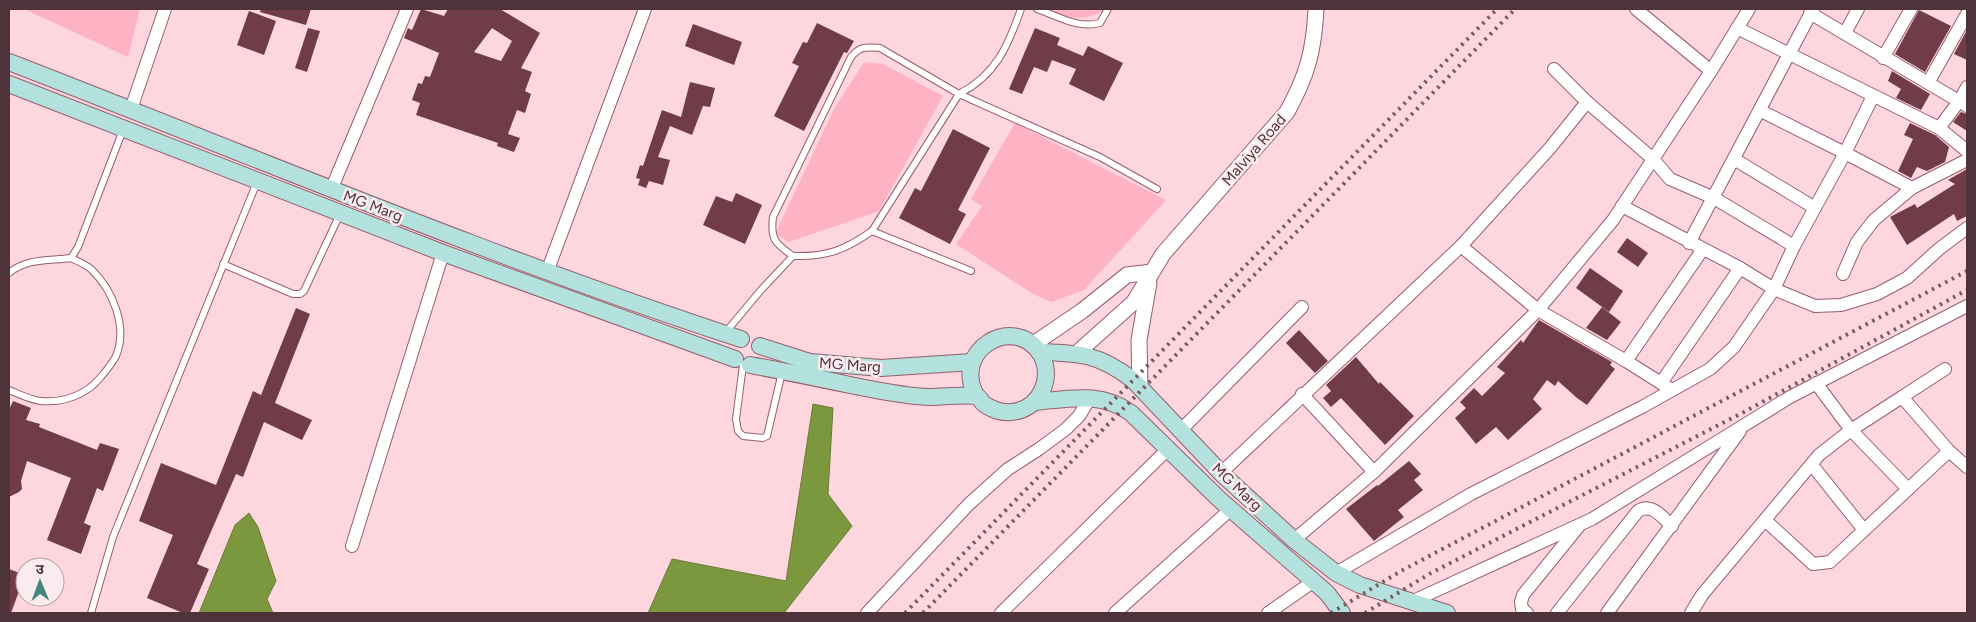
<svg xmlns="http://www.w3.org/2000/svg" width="1976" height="622" font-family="Figtree,'Noto Sans Devanagari',sans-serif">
<rect width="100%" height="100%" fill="#fed6de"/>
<!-- green -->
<g fill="#fdb3c3">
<polygon points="24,9 140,9 128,57"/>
<path d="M1046,9h60c-19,13 -40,10 -60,0z"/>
<polygon points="864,62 883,64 943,96 879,211 789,242 775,234 834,109"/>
<polygon points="1015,123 1166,200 1084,290 1051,302 1033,294 956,244 982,206 971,199"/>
</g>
<!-- water -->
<g fill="#7b983e" stroke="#6e7a3d">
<polygon points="813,404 833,408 828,494 852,526 784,613 648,613 672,559 786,581"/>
<polygon points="249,513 258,527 276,581 267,599 273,613 199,613 235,525"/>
</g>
<!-- building -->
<g fill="#713c49" fill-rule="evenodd">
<polygon points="261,9 311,9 306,25 260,12"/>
<path d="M421,9l23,7 4,-7h52l40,24 -19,35 11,4 -7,19 6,3 -6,19 -8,-3 -9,24 12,4 -6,14 -17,-6 1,-3 -82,-28 4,-12 -8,-3 6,-17 4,1 3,-8 5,1 9,-24 -35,-15 4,-10 4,2zM492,28l20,13 -11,20 -27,-9z"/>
<polygon points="1919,10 1951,26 1925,72 1895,54"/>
<polygon points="249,11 276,21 264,55 237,45"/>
<polygon points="817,23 854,41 847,53 844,52 804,131 774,116 799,66 792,63 803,42 807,43"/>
<polygon points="693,24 742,42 734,65 685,46"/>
<polygon points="308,28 320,31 307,72 295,68"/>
<polygon points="1035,28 1060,38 1057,45 1083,56 1088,46 1123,63 1104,101 1069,84 1076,69 1052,60 1047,72 1034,67 1022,94 1009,89"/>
<polygon points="1967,30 1967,60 1954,54"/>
<polygon points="1892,71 1930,94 1921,110 1896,98 1901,89 1888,81"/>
<polygon points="690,82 715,88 710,107 703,106 692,135 670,126 658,157 670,160 663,185 649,181 646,188 638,185 640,179 636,178 640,165 643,166 662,110 681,117"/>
<polygon points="1961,112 1967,114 1967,131 1953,122"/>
<polygon points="1910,123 1935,135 1949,147 1945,162 1927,171 1917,167 1911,178 1898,171 1913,139 1904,135"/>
<polygon points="953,129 990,148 958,210 966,214 950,244 899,218 915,188 921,191"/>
<polygon points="1967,169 1967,216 1957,221 1954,214 1907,245 1890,217 1915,204 1917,208 1955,184 1948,180"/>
<polygon points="736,193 762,205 745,244 703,225 716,196 732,202"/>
<polygon points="1627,238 1648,253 1638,267 1617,252"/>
<polygon points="1590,268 1623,291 1609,312 1576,288"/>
<polygon points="1602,307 1621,322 1607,340 1586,328"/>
<polygon points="296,308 310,314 275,403 312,420 302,440 264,422 243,477 236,474 197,564 209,569 190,613 183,613 147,598 173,535 139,521 161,463 216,485 253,391 261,395"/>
<polygon points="1539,320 1612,362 1610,365 1615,369 1587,405 1577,398 1558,381 1555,386 1547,380 1533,399 1542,409 1508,440 1496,427 1476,444 1455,418 1466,408 1460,402 1474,388 1482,396 1505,373 1497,367 1521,340 1523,343"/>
<polygon points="1299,330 1328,361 1315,373 1286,343"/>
<polygon points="1356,357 1379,384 1380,382 1414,416 1385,445 1341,398 1331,407 1323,398 1331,391 1326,385"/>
<polygon points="13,401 31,408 26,420 40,424 39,427 97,450 100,443 119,449 103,491 97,488 84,523 91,526 81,554 47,540 71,478 27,461 21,481 22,489 19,492 9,497 9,410"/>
<polygon points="1409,461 1421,474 1414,480 1423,490 1398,510 1404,517 1374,541 1346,509 1377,485 1378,486"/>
<polygon points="9,569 25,575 11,613 9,613"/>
</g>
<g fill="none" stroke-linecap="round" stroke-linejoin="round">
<defs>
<g id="service">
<path d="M1037,9c20,7 41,20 63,14l8,-14"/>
<polyline points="959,94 1100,157 1157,189"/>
<path d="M959,94c37,-19 49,-48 62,-85"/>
<path d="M793,256c-17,-12 -23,-16 -20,-39l78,-160c9,-11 15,-10 29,-9l79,46 -87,137"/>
<polyline points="223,264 293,294 300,294 304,291 340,214"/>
<path d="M9,273c18,-15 40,-12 62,-15l7,-11 45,-117"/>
<path d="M725,333l36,-43 32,-34c34,1 52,-6 79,-25l99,40"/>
<polyline points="743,365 736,419 738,431 743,436 763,438 767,436 782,372"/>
<path d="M9,390c10,4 21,10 32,11 22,2 45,-6 59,-23 5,-6 12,-14 16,-22 12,-29 -3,-66 -25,-87 -6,-5 -14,-8 -20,-11"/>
<polyline points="91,613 113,537 257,182"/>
</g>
<g id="minor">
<polyline points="1636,9 1711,71"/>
<polyline points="1810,13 1967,106"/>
<polyline points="1737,28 1939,128"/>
<polyline points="1845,33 1858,9"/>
<polyline points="1883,58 1911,9"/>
<polyline points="1554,69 1587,102 1653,159 1670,179 1714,198 1794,246"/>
<polyline points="1928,83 1967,14"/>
<polyline points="1967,87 1960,100 1939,128 1967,151"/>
<polyline points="131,109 165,9"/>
<polyline points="1761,111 1845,153 1873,96"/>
<polyline points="1734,159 1815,208"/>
<polyline points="331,190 407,9"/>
<polyline points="1622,206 1740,268 1774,289 1815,306 1841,305 1877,294 1907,278 1939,249 1967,228"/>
<polyline points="1689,243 1813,9"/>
<polyline points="1461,246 1538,310 1626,361"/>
<polyline points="547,272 645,9"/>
<polyline points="1843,274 1857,242 1874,220 1912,188 1967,160"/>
<polyline points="1661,383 1740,268"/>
<polyline points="1816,383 1851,430 1908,489"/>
<polyline points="1672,390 1626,361 1703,249"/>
<polyline points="1302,394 1374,472"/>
<polyline points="1902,397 1945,369"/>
<polyline points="1181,430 1302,307"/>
<polyline points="1812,465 1864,530"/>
<polyline points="1221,473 1461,246 1550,148 1587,102"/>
<polyline points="1765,520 1813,564 1830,562 1949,451"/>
<polyline points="1294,540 1374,472 1538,310 1613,220 1711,71 1749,9"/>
<polyline points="352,546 443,253"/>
<polyline points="1336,573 1471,494 1642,407 1710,369 1734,347 1774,289 1794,246 1845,153 1912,188"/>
<polyline points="1411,602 1592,519 1790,397 1967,306"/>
<polyline points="867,613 969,504 1008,469 1039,449 1066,429 1079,416 1090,398"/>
<polyline points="1001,613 1168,449"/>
<polyline points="1115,613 1231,509"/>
<polyline points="1268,613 1314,581"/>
<polyline points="1527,613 1522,609 1521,602 1523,595 1579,526"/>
<path d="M1557,613l81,-102c14,-9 25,7 34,15"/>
<polyline points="1607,613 1740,431"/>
<polyline points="1691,613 1702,595 1819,455 1851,430 1902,397 1949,451 1967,467"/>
</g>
<g id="tertiary">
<polyline points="1032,345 1082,311 1127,275 1152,272"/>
<path d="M1077,353l57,-51 29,-48 124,-142c20,-36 27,-61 29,-103"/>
<polyline points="1140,387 1139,340 1149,283"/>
</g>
<g id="secondary">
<path d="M9,62c243,94 484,196 732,277"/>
<polyline points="9,84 443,253 735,359"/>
<polyline points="760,346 810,362 881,368 972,362"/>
<path d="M1039,352c42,1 60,2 94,28l88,93 73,67 42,33 24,12 87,28"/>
<path d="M750,365c33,6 67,13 100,20 26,5 52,11 79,12 9,0 43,-3 49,0 2,1 3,4 5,6 7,6 18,10 28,9 29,-2 44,-35 29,-59 -27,-40 -90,-2 -63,44"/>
<path d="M1034,402c36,-3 66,-11 97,11l88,86 108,94 15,20"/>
</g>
</defs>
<!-- service casing -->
<use href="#service" stroke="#975e6c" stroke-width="8"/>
<!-- minor casing -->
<use href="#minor" stroke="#975e6c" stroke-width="14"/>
<!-- tertiary casing -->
<use href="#tertiary" stroke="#975e6c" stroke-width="17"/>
<!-- secondary casing -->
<use href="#secondary" stroke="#975e6c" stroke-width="18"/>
<!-- service -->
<use href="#service" stroke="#fff" stroke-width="6"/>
<!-- minor -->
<use href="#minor" stroke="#fff" stroke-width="12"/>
<!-- tertiary -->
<use href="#tertiary" stroke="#fff" stroke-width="15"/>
<!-- secondary -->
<use href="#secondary" stroke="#b3e2de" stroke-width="16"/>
<!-- rail -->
<g stroke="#785b61" stroke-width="4" stroke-dasharray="2.5 5" stroke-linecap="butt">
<polyline points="905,613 1497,9"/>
<polyline points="923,613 1515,9"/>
<polyline points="1331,613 1401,571 1967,271"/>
<polyline points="1365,613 1431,573 1744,412 1967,290"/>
</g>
</g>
<g text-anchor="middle" stroke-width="5" stroke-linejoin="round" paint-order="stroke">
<!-- street labels -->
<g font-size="15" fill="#4e343a" stroke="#f9ebee">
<text transform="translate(1254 150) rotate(-49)" y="5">Malviya Road</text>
<text transform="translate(373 206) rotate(21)" y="5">MG Marg</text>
<text transform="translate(850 365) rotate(4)" y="5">MG Marg</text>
<text transform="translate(1237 487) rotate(43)" y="5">MG Marg</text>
</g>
</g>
<!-- border -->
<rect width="1976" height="622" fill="none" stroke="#4e343a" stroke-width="20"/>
<!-- north arrow -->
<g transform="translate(40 582) rotate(359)"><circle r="24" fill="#f9ebee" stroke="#b5a2a6"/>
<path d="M0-4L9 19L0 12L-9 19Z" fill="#41877e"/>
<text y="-8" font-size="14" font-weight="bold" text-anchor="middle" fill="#4e343a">उ</text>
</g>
</svg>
